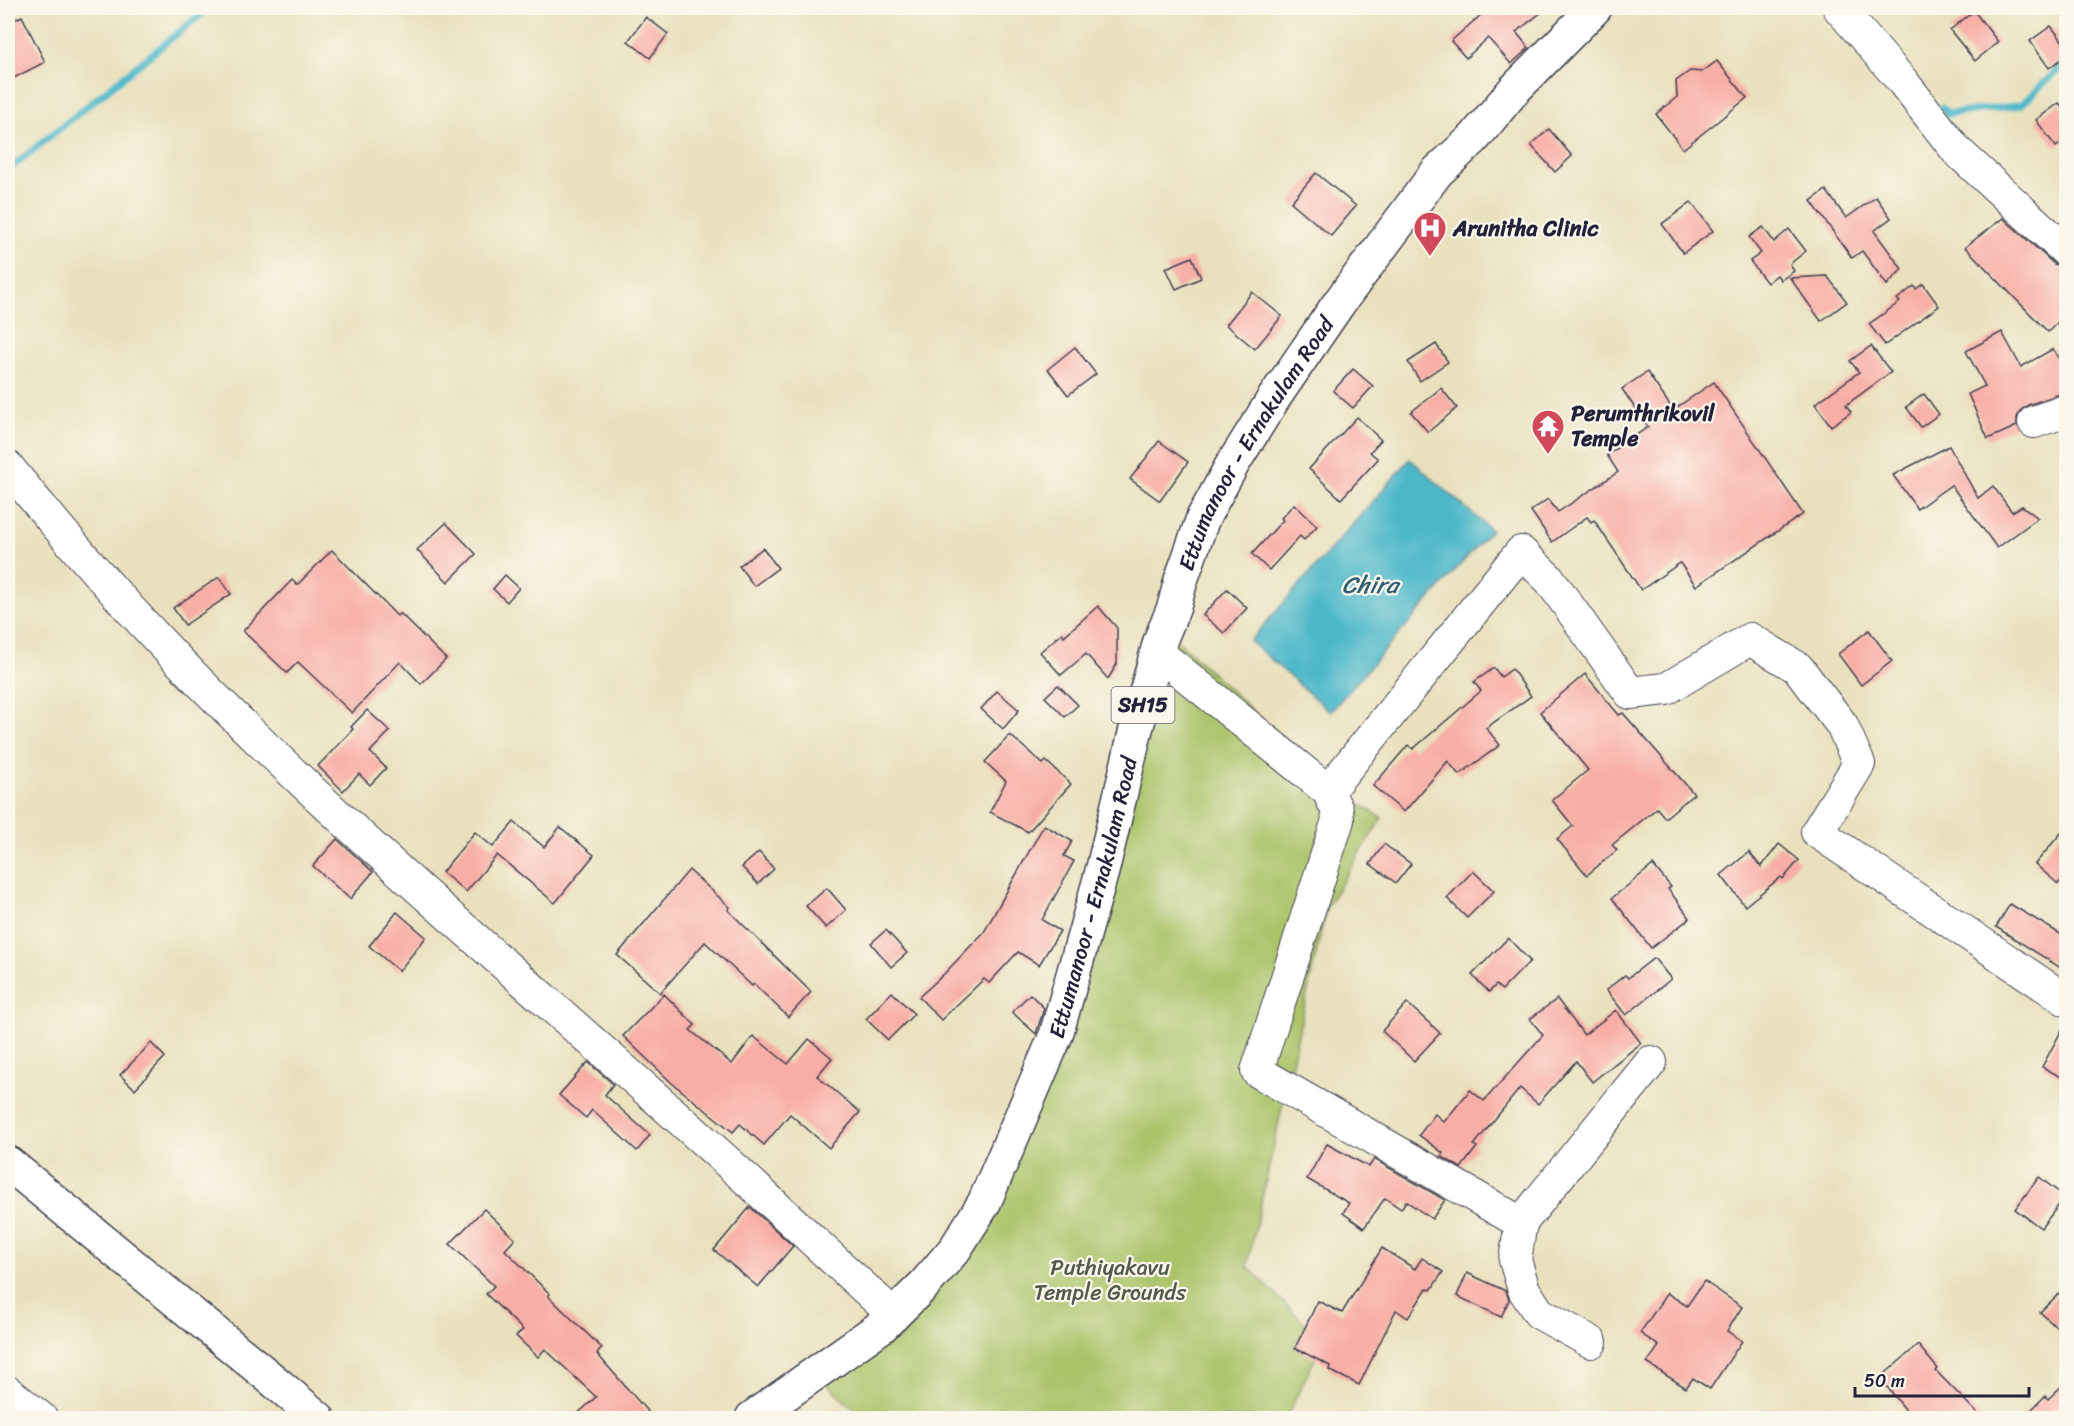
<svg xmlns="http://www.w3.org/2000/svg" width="2074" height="1426" font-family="Sriracha,sans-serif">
<rect width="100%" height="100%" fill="#fbf7ec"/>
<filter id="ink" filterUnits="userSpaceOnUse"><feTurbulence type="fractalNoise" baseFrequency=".0167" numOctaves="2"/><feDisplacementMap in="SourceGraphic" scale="12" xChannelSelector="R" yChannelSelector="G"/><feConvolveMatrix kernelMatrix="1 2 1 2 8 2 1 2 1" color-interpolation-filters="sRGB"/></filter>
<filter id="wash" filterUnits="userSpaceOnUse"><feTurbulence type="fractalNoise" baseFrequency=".008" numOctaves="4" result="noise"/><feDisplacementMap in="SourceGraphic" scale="24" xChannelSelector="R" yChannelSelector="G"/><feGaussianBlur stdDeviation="1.35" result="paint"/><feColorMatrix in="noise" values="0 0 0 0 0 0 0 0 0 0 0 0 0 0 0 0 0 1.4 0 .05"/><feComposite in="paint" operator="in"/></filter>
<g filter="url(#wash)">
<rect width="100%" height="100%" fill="#e9e1be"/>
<!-- green -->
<polygon fill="#abc369" stroke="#667252" stroke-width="1.5" points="1172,636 1340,792 1382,818 1326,908 1247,1266 1323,1342 1286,1418 863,1418 825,1382 991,1210"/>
<!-- water -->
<polygon fill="#4db8ca" stroke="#386d82" stroke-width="1.5" points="1410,459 1491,530 1330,712 1250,641"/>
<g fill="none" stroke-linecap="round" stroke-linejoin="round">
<!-- stream -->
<g stroke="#4db8ca" stroke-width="7">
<polyline points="1942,108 1948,114 2021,105 2066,62"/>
<polyline points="8,170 209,8"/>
</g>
</g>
<g id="blocks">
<!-- building -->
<g fill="#f8aea6">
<polygon points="1489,8 1547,8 1516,32 1529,48 1511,64 1488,38 1466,58 1451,41"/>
<polygon points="1974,11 1998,42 1975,61 1950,30"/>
<polygon points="22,16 45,62 8,81 8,23"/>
<polygon points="646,17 668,34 650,58 628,41"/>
<polygon points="2051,26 2067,47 2067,55 2049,68 2030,41"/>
<polygon points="1717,61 1747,98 1683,149 1656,114 1677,97 1676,81 1690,71 1702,72"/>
<polygon points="2059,103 2067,113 2067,139 2056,147 2036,120"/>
<polygon points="1549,129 1572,156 1555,172 1531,145"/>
<polygon points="1316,173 1356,206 1331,236 1291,202"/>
<polygon points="1826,190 1846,218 1876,197 1891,218 1874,231 1902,269 1887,285 1862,251 1852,258 1811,201"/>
<polygon points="1691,202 1713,231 1683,253 1662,224"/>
<polygon points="2003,218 2054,264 2067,268 2067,313 2048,332 1965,247"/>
<polygon points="1763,227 1774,242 1789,229 1806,251 1790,264 1794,271 1781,280 1777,275 1767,283 1750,261 1761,253 1749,237"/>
<polygon points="1192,257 1201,278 1176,289 1166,268"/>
<polygon points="1827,276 1847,302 1821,321 1790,278"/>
<polygon points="1923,284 1939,306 1885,345 1869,324 1900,302 1897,299 1914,286 1916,289"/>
<polygon points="1252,292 1282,316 1255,349 1226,325"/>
<polygon points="2002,332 2021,367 2053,349 2067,371 2067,394 2057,395 2028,405 2020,411 2017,418 2017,426 1988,439 1968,394 1985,386 1966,351"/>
<polygon points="1436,344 1448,362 1420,381 1408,362"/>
<polygon points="1871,346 1891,372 1846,405 1851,412 1831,426 1815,404 1859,372 1850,361"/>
<polygon points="1075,347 1096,374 1068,395 1048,369"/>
<polygon points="1353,369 1373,386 1353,408 1333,391"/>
<polygon points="1647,372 1673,410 1714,382 1803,514 1696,586 1680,563 1641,590 1594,520 1591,522 1587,517 1552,542 1531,511 1548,499 1558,512 1618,472 1607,455 1648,427 1622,389"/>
<polygon points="1441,388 1457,408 1428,432 1411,412"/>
<polygon points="1924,394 1939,414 1921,427 1906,407"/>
<polygon points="1357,417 1381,440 1370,452 1378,459 1341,499 1309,469"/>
<polygon points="1159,441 1188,462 1160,501 1130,479"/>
<polygon points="1949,446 1978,498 1993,486 2012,512 2022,506 2038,518 1997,548 1951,485 1917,509 1893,475"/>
<polygon points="1294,504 1317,526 1304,540 1300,536 1269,570 1252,554 1283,520 1281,518"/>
<polygon points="446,523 476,554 448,582 417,550"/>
<polygon points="763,548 778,568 754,586 739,566"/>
<polygon points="332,550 397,616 400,613 446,659 421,684 400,662 352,713 298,662 287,673 243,631 292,580 297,585"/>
<polygon points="505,575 519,588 507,602 493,589"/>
<polygon points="219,577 231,594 185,625 173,608"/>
<polygon points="1227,589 1247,608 1224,633 1203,615"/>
<polygon points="1098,606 1117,628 1117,664 1108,679 1086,654 1061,675 1040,652 1062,633 1064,636"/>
<polygon points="1869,630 1892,661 1861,685 1838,654"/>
<polygon points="1494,668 1501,677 1512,669 1531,696 1486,728 1500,745 1459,775 1448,761 1404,812 1373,786 1408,745 1413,749 1481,691 1474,682"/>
<polygon points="1585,674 1619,715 1623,713 1694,794 1665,818 1657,808 1612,845 1617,850 1587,875 1557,839 1573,826 1552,800 1588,770 1540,712"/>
<polygon points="1058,685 1078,705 1065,717 1045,697"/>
<polygon points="997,691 1019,710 1003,729 981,709"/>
<polygon points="367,710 390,731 370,752 386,768 370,785 359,774 343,791 318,766 353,729 351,727"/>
<polygon points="1010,735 1043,764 1046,761 1071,784 1028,832 990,812 1006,781 985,762"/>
<polygon points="514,822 544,847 560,827 594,855 555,903 497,855 466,892 442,872 475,832 493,847"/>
<polygon points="1044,825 1072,841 1064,856 1074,861 1042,920 1060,931 1039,965 1018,952 989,983 984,979 941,1020 919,997 944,974 984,932"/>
<polygon points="2067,826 2067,874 2058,884 2035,864"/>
<polygon points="337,839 373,872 350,899 313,866"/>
<polygon points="1384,844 1411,864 1396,883 1370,864"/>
<polygon points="1779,844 1799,860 1783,879 1781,877 1745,906 1721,875 1749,852 1761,867"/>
<polygon points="759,852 774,869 758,884 742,867"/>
<polygon points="1653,865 1671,887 1668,889 1690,918 1651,948 1612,898"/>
<polygon points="689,870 730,907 728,910 811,992 788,1017 754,984 752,986 705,942 660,993 617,955"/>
<polygon points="1473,871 1494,891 1467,918 1447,898"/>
<polygon points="827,888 846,910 826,928 806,906"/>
<polygon points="2010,904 2067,938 2067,972 1996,927"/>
<polygon points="397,912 426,937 399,971 369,946"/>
<polygon points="886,930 907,953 891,967 871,943"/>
<polygon points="1508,938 1530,961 1502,990 1496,985 1489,992 1472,975"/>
<polygon points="1654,958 1671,979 1626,1015 1606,990 1625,975 1628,978"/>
<polygon points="892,992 914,1014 888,1040 866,1019"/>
<polygon points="664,994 695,1025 690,1030 732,1064 753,1036 788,1064 809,1039 832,1058 817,1076 860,1112 829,1148 790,1114 764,1145 740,1124 733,1132 672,1083 623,1036"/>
<polygon points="1030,994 1044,1008 1036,1034 1012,1012"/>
<polygon points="1557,999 1584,1035 1616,1010 1641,1043 1592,1082 1576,1061 1538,1104 1520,1088 1474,1145 1477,1147 1461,1168 1441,1156 1443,1153 1419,1135 1435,1114 1444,1122 1470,1090 1484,1101 1543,1035 1530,1019"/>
<polygon points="1407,1003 1440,1033 1414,1061 1382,1031"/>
<polygon points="2067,1020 2067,1080 2042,1067"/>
<polygon points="151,1043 165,1057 135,1089 120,1075"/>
<polygon points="588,1062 613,1084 605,1095 650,1135 637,1151 592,1110 586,1118 559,1095"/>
<polygon points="1327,1144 1369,1167 1374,1159 1445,1200 1432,1219 1406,1201 1401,1209 1385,1198 1364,1228 1343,1213 1349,1203 1307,1179"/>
<polygon points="2039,1177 2065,1197 2041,1228 2015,1209"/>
<polygon points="750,1207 793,1246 758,1287 714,1250"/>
<polygon points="484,1209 515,1239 505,1250 550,1294 548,1296 602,1348 597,1354 654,1419 572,1419 596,1397 545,1349 538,1357 516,1336 523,1330 486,1294 494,1286 450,1244"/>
<polygon points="1382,1248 1415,1269 1422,1258 1443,1272 1431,1290 1427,1288 1408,1318 1396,1310 1359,1385 1329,1370 1330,1366 1295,1348 1318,1301 1342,1313"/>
<polygon points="1467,1273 1506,1291 1509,1300 1501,1317 1457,1296"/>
<polygon points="1704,1281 1742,1307 1727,1331 1742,1341 1710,1389 1693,1378 1686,1388 1647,1363 1659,1346 1640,1333 1667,1293 1687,1306"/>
<polygon points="2067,1286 2067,1316 2056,1327 2040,1312"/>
<polygon points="1918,1345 1938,1369 1936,1371 1983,1419 1913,1419 1880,1378"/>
<polygon points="2067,1381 2067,1419 2022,1419 2045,1396 2048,1399"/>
</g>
</g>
</g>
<g filter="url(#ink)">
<use href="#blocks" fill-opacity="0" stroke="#403f4f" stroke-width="1.5"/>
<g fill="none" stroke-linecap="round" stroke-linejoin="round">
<defs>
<g id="minor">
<polyline points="1839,8 1903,82 1957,151 2066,251"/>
<polyline points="2034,422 2063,412 2066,412"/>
<path d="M8,467c53,65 108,129 167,190 166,171 351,324 528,483 64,57 127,117 191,175"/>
<polyline points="1158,653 1328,791 1337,810 1338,820 1257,1071 1521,1223"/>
<polyline points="1328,791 1521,552 1550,580 1630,693 1666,689 1750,639 1798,668 1842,725 1859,764 1817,832 2066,1000"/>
<polyline points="1591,1342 1539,1313 1524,1290 1515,1260 1521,1223 1651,1062"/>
<polyline points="8,1392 41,1418"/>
</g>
<g id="major">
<polyline points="8,1163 274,1381 318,1418"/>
<path id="s1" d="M752,1418l130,-92 42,-41 31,-36 29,-46 72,-168 47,-167 32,-135 25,-92 14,-34 7,-27 22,-62 29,-53 42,-67 65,-95 98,-131 37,-34 40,-48 81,-82"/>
</g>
</defs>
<!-- minor casing -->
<use href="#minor" stroke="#403f4f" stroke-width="34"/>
<!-- major casing -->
<use href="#major" stroke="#403f4f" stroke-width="36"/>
<!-- minor -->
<use href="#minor" stroke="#fff" stroke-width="32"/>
<!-- major -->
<use href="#major" stroke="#fff" stroke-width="33"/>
</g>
</g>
<!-- icons -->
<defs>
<symbol id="hospital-pin" viewBox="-11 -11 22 30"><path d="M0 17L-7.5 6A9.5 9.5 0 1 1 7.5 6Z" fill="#d1495b" stroke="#fbf7ec"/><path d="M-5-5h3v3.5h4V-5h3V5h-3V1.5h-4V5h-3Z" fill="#fff"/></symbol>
<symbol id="temple-pin" viewBox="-11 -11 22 30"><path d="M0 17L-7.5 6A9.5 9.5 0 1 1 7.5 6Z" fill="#d1495b" stroke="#fbf7ec"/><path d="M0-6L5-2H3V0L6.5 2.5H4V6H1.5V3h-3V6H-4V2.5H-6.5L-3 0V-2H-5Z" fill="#fff"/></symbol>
</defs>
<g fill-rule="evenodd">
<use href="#hospital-pin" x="1411" y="209" width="38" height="52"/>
<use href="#temple-pin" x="1529" y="407" width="38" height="52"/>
</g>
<g text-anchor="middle" stroke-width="4.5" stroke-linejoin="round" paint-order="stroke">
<!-- shield labels -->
<rect fill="#fbf7ec" stroke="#636270" stroke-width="1.5" x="1111.5" y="687" width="63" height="36" rx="4.5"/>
<g font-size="21" font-weight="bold" fill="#22223b">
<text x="1143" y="712">SH15</text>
</g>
<!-- poi labels -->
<g font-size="22" font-weight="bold" fill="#22223b" stroke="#fbf7ec" text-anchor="start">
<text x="1453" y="236">Arunitha Clinic</text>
<text x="1571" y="421">Perumthrikovil<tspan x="1571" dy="25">Temple</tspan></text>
</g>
<!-- street labels -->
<g font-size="22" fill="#22223b" stroke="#fbf7ec">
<text dy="8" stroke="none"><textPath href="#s1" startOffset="1131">Ettumanoor - Ernakulam Road</textPath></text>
<text dy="8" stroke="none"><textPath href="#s1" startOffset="645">Ettumanoor - Ernakulam Road</textPath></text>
</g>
<!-- park labels -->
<g font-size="22" fill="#525a4b" stroke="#fbf7ec">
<text x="1110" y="1275">Puthiyakavu<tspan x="1110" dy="25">Temple Grounds</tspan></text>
</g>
<!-- water labels -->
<g font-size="24" font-style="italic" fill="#335e74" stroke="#fbf7ec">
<text x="1370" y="593">Chira</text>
</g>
</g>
<!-- margin -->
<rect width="2074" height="1426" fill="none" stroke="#fbf7ec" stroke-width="30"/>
<!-- scale -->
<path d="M1855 1387v9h174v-9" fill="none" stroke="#22223b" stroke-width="3"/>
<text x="1864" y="1387" font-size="18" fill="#22223b" stroke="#fbf7ec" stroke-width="4.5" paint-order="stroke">50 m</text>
</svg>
